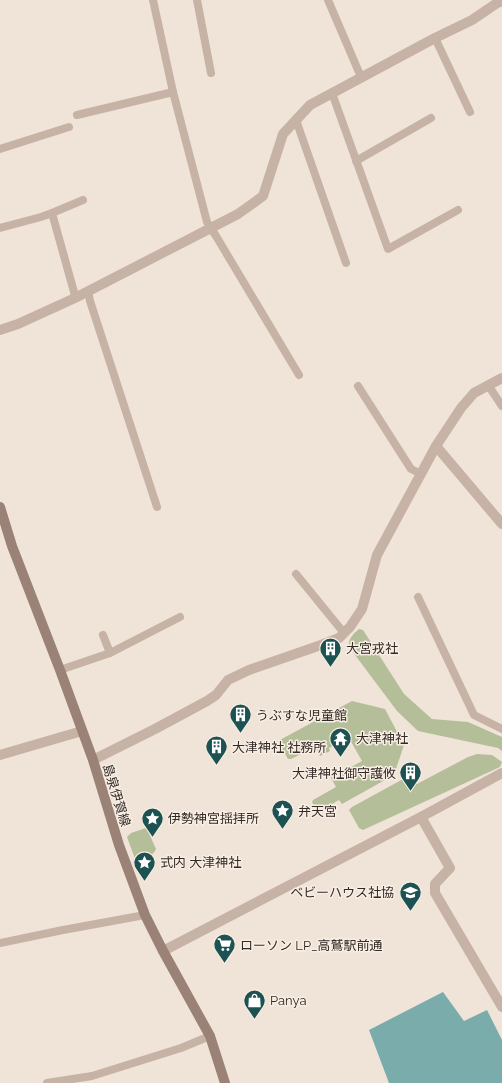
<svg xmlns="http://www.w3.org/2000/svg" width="502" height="1083" font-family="Raleway,'Noto Sans JP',sans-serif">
<rect width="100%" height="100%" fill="#f0e4d8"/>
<!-- green -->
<g fill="#b4be99">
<path d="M359,629l4,1 41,64 28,25 36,3 34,15v14l-4,-3 -80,-17 -21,-20 -48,-64c-1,-8 4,-13 10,-18z"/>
<polygon points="352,701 385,709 404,745 394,775 342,804 339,800 320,811 316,810 312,802 313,800 336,787 330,776 341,770 342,772 362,761 349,738 329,748 330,751 320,756 315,747 291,759 288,759 278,741"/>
<polygon points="477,754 492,755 502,762 500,767 363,830 359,828 349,810 352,807 405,778 410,782 417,784 468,757"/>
<path d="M146,828l2,3 8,18c-3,7 -11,10 -17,12l-4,-2 -8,-22 4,-4z"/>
</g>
<!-- water -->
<polygon fill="#79acab" points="443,992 464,1021 487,1010 502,1040 502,1083 389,1083 369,1030"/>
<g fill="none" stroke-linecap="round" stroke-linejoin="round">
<!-- service -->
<g stroke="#c7b3a5" stroke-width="8">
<polyline points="153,0 173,92 207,222 216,236 299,375"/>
<polyline points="197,0 211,73"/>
<polyline points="328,0 361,77"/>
<polyline points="435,38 470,112"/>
<polyline points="332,93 388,249 458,210"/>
<polyline points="77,115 173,92"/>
<polyline points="296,120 346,263"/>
<polyline points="0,149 69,127"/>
<polyline points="356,161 431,118"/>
<polyline points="52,213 83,200"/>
<polyline points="0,228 41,217 52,213 74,292 75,298"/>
<polyline points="88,291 90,301 157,507"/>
<polyline points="488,385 502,406"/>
<polyline points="358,386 411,469 421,474"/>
<polyline points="296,574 344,633"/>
<polyline points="418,597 474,715 502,729"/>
<polyline points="103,635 110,653"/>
<polyline points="60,670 110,653 180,617"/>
<polyline points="0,943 63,930 145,915"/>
<polyline points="47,1083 92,1076 181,1048 210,1036"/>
</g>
<!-- minor -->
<g stroke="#c7b3a5" stroke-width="10">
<polyline points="0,330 18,324 75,298 238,214 263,196 283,134 310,105 435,38 472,20 497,3 502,1"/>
<polyline points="436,446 502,524"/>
<polyline points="0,755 82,731"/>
<polyline points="93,760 155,729 207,701 216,695 228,680 249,670 321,645 339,638 350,627 362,609 377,555 436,446 461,408 474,393 502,378"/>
<polyline points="421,817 450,868 435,884 435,893 502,1007"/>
<polyline points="163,951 421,817 502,773"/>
</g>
<!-- secondary -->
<polyline stroke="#9b8277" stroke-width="10" points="0,507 12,546 60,670 93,760 119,845 145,915 163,951 210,1036 225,1083"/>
</g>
<!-- icons -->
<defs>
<symbol id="building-pin" viewBox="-11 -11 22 30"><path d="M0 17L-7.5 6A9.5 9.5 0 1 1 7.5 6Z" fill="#1d5253" stroke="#f8eee4"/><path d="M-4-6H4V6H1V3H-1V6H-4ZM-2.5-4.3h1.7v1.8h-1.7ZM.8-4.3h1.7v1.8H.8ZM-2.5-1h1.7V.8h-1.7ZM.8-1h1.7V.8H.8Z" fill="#fff"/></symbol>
<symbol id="temple-pin" viewBox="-11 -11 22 30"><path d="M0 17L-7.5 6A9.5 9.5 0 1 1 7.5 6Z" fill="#1d5253" stroke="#f8eee4"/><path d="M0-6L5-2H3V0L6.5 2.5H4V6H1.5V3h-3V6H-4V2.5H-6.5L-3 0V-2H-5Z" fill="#fff"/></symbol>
<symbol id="sight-pin" viewBox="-11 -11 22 30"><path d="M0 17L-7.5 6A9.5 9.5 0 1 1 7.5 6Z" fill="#1d5253" stroke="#f8eee4"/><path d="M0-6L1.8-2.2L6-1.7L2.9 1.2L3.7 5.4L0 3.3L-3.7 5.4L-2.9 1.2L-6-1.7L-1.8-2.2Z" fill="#fff"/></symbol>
<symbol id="school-pin" viewBox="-11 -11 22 30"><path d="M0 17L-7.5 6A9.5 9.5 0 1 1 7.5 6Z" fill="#1d5253" stroke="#f8eee4"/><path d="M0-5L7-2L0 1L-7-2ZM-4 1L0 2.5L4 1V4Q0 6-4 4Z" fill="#fff"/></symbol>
<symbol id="supermarket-pin" viewBox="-11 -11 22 30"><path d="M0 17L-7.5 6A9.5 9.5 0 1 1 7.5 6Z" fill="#1d5253" stroke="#f8eee4"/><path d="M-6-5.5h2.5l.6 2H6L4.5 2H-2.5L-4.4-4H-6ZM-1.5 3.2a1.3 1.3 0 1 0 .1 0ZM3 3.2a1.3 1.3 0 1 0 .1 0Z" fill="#fff"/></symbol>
<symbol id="shop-pin" viewBox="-11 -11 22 30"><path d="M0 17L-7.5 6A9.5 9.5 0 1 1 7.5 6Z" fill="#1d5253" stroke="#f8eee4"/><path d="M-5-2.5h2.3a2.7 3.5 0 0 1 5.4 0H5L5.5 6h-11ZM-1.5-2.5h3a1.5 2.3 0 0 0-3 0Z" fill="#fff"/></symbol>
</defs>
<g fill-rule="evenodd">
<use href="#building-pin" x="318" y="636" width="25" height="34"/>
<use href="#building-pin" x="228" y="702" width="25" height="34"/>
<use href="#temple-pin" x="328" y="726" width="25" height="34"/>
<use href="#building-pin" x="204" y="734" width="25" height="34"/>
<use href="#building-pin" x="398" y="760" width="25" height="34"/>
<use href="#sight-pin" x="270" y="798" width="25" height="34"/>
<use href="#sight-pin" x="140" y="806" width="25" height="34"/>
<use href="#sight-pin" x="132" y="850" width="25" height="34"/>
<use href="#school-pin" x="398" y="880" width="25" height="34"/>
<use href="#supermarket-pin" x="212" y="932" width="25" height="34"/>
<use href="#shop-pin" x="242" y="988" width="25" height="34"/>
</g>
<g text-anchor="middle" stroke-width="3" stroke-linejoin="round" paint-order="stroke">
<!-- poi labels -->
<g font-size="13" fill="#332a26" stroke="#f8eee4" text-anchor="start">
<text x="346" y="653">大宮戎社</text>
<text x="256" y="720">うぶすな児童館</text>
<text x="356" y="743">大津神社</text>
<text x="232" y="752">大津神社 社務所</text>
<text x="396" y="778" text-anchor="end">大津神社御守護攸</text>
<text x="298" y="816">弁天宮</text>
<text x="168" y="823">伊勢神宮揺拝所</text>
<text x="160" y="867">式内 大津神社</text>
<text x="394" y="897" text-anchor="end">ベビーハウス社協</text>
<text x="240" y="950">ローソン LP_高鷲駅前通</text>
<text x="270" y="1005">Panya</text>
</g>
<!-- street labels -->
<g font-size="13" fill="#332a26" stroke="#f8eee4">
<text transform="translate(117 795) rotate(73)" y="5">島泉伊賀線</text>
</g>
</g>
</svg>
